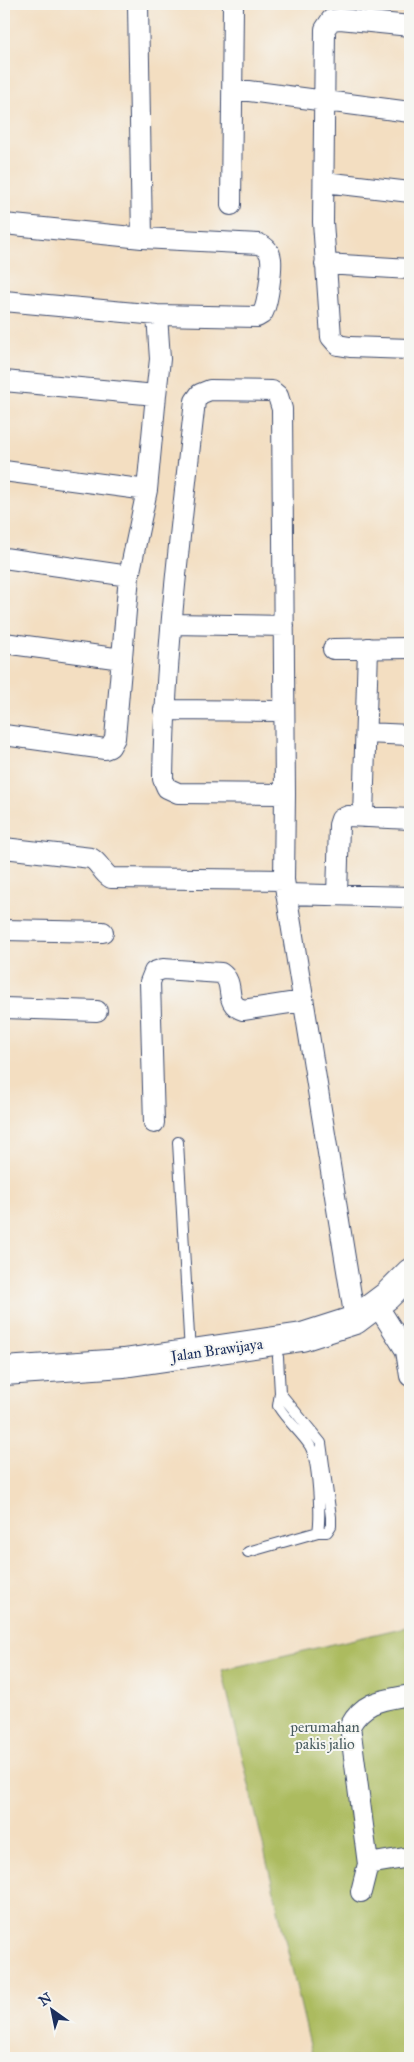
<svg xmlns="http://www.w3.org/2000/svg" width="414" height="2062" font-family="'IM FELL Great Primer',serif">
  <style>
    .green { fill: #acbb5e; stroke: #64755e }
    .lines { fill: none; stroke-linecap: round; stroke-linejoin: round }
    .lane-casing { stroke: #3b496d; stroke-width: 12 }
    .street-casing { stroke: #3b496d; stroke-width: 22 }
    .highway-casing { stroke: #3b496d; stroke-width: 30 }
    .lane { stroke: #fff; stroke-width: 10 }
    .street { stroke: #fff; stroke-width: 20 }
    .highway { stroke: #fff; stroke-width: 28 }
    .labels { text-anchor: middle; dominant-baseline: central; stroke-width: 4; stroke-linejoin: round; paint-order: stroke }
    .street-label { font-size: 15px; fill: #1b2f5e; stroke: #f6f6f2 }
    .park-label { font-size: 15px; fill: #46595e; stroke: #f6f6f2 }
  </style>
  <rect width="100%" height="100%" fill="#f6f6f2"/>
  <filter id="ink" filterUnits="userSpaceOnUse"><feTurbulence type="fractalNoise" baseFrequency=".02" numOctaves="2"/><feDisplacementMap in="SourceGraphic" scale="10" xChannelSelector="R" yChannelSelector="G"/><feConvolveMatrix kernelMatrix="1 2 1 2 8 2 1 2 1" color-interpolation-filters="sRGB"/></filter>
  <filter id="wash" filterUnits="userSpaceOnUse"><feTurbulence type="fractalNoise" baseFrequency=".0096" numOctaves="4" result="noise"/><feDisplacementMap in="SourceGraphic" scale="20" xChannelSelector="R" yChannelSelector="G"/><feGaussianBlur stdDeviation="1.12" result="paint"/><feColorMatrix in="noise" values="0 0 0 0 0 0 0 0 0 0 0 0 0 0 0 0 0 1.4 0 .05"/><feComposite in="paint" operator="in"/></filter>
  <g filter="url(#wash)">
    <rect width="100%" height="100%" fill="#f3dec1"/>
    <path class="green" d="M410,1626V2058H313L222,1670Z"/>
  </g>
  <g filter="url(#ink)">
    <g class="lines">
      <defs>
        <path id="lane" d="M178,1142L190,1353
          M278,1357L280,1393L278,1406C287,1421 301,1432 310,1446C318,1460 321,1516 318,1532H327L331,1526V1517L321,1443L280,1393
          M248,1552L318,1532"/>
        <path id="street" d="M138,4L142,238
          M410,26L340,19L331,20L325,29L323,222L331,337L338,345L350,347L410,349
          M233,89L410,112
          M324,182L410,192
          M231,205L233,4
          M4,224L142,238L259,244C266,247 270,251 271,259C272,269 268,306 262,314L257,317L157,315L4,301
          M325,264L410,269
          M4,381L156,395
          M4,471L147,490
          M4,558L129,576
          M172,624L284,626
          M4,643L122,659
          M333,649L410,648
          M164,710L284,711
          M366,733L410,735
          M4,735L105,749L110,747L115,738L129,576L147,490L156,395L160,359L157,315
          M285,794L178,793L167,788L163,779C165,653 181,527 195,401L200,394L210,390L272,391L278,396L282,409L285,794L284,880L355,1320
          M363,817L368,648
          M4,848L91,858C100,863 102,873 111,878L284,880
          M286,894L410,897
          M337,895L339,825L341,819L348,816L410,819
          M4,930L103,932
          M4,1008L97,1011
          M154,1123L150,982L154,972L163,969L221,973C237,984 222,1003 243,1010L303,1001
          M384,1316L406,1351L410,1376
          M410,1695C384,1700 364,1700 350,1726L368,1864L410,1857
          M361,1892L368,1864"/>
        <path id="highway" d="M4,1371L124,1363L302,1337L355,1320L387,1296L410,1273"/>
      </defs>
      <use href="#lane" class="lane-casing"/>
      <use href="#street" class="street-casing"/>
      <use href="#highway" class="highway-casing"/>
      <use href="#lane" class="lane"/>
      <use href="#street" class="street"/>
      <use href="#highway" class="highway"/>
    </g>
  </g>
  <g class="labels">
    <g class="street-label">
      <text transform="translate(217 1350) rotate(-8)">Jalan Brawijaya</text>
    </g>
    <g class="park-label">
      <text x="325" y="1727">perumahan<tspan x="325" dy="17">pakis jalio</tspan></text>
    </g>
  </g>
  <rect width="414" height="2062" fill="none" stroke="#f6f6f2" stroke-width="20"/>
  <g transform="translate(52 2010) rotate(327)" stroke="#f6f6f2" stroke-width="4" paint-order="stroke">
  <path d="M0-4L9 19L0 12L-9 19Z" fill="#1b2f5e"/>
  <text y="-8" font-size="14" font-weight="bold" text-anchor="middle" fill="#1b2f5e">N</text>
  </g>
</svg>
